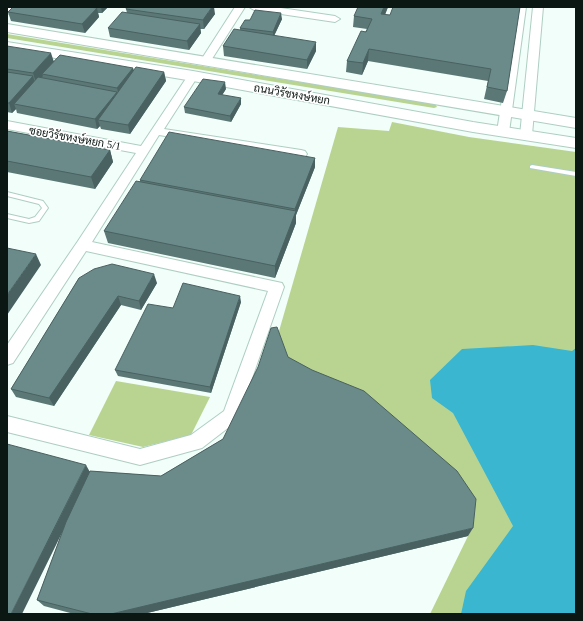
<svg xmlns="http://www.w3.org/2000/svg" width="583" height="621" font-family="'Times New Roman',Sarabun,serif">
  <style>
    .green { fill: #b9d491 }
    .water { fill: #3ab6d0 }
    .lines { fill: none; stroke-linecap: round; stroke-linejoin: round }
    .service-casing { stroke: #aecec2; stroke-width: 2 }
    .minor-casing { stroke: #aecec2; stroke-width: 2 }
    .secondary-casing { stroke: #aecec2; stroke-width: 2 }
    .service { fill: #fff; fill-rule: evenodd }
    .minor { fill: #fff; fill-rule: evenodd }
    .secondary { fill: #fff; fill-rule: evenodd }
    .wall { fill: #5b7877 }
    .shaded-wall { fill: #4a6161 }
    .building { fill: #6a8b8a; stroke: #4a6161 }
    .labels { text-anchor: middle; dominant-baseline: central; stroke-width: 3.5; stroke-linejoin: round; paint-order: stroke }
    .far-street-label { font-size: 11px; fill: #0b1713; stroke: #fff }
  </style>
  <rect width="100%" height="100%" fill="#f1fef9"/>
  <path class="green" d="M7,34L435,104L437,107L434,108L7,38Z
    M392,122L469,137L576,152V614H430L468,536L471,507L288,368L277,338L338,127L389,131Z
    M116,381L210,397L191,435L143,447L89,435Z"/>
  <path class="water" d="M533,345L572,351L576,348V614H461L466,591L513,526L453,413L432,398L430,380L462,349Z"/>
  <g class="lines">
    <defs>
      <path id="service" d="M532,165L576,172V176L530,168V166Z
        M7,192L43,201L48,208L39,221L29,223L7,218V214L29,219L35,217L42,208L39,204L7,196Z"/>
      <path id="minor" d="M7,7H16L10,13L7,14Z
        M235,7H245L210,62H202L201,60Z
        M249,7H274L335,16L340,19L335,22L254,10Z
        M516,7H526L509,132L507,135H499L497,132Z
        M533,7H543L532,135L530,138H522L520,135Z
        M193,73L198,76L164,129L301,150L305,151L307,154L305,157L301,158L159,135L92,242L282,283L284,287L237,421L202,448L140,465L7,432V416L140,449L191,435L224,411L268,291L86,251L13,363L7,365V345L78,241L136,153L7,129V121L141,146L189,74Z"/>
      <path id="secondary" d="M7,24L576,118V128L7,32Z
        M7,42L193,71L473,122L576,138V148L473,132L193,81L7,50Z"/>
    </defs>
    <use href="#service" class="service-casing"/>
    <use href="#minor" class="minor-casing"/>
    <use href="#secondary" class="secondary-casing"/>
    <use href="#service" class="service"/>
    <use href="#minor" class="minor"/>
    <use href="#secondary" class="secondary"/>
  </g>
  <path class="wall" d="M13,7H108L102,13H98L99,17L85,33L11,21L8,12Z
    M388,7L385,15H390L520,7L507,91L503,103L484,99L488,81L368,61L362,75L346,72L347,61L367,29L353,27L354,16Z
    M126,9L215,14L204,29H200L201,33L189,50L110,37L108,28L127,13Z
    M282,19L274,36L316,51L307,69L224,56L223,46L240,30V28L250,20Z
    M7,46L54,61L133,68L134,71L164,72L166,81L130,134L101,129L100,126L97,129L17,113L16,109L12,113L7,112Z
    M226,89L222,95L241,104L231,122L185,113L184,107Z
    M7,131L110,150L113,162L95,189L7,172Z
    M315,158V167L296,215V223L275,278L108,243L104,231L140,181V180Z
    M79,278L157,283L141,310L121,305L54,406L16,397L11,389Z
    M241,302L211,393L118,376L115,370L173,308Z
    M288,357L468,536L143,614H74L44,606L37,600L60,538L89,471L161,476L223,439Z"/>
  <path class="shaded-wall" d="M101,7H108L102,13Z
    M212,7H214L215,14L204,29L203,20Z
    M384,7H388L380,26L381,14Z
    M97,8L99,17L85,33L82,24Z
    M281,13L282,19L273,38V32Z
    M200,24L201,33L189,50L187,41Z
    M316,42V51L307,69V60Z
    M369,49L368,61L362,75L363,63Z
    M51,53L54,62L42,74L43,76L36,83L33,73Z
    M133,68L135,77L119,97L117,88Z
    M164,72L166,81L130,134L128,125Z
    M33,76L36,86L14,104L16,109L12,113L9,103Z
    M225,82L226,89L219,100L218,94Z
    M117,92L119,101L98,120L100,126L97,129L95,119Z
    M241,98V104L231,122L230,116Z
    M110,150L113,162L95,189L91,177Z
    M315,158V167L296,215V223L275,278V266L295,214V209Z
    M36,254L41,265L7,315V295Z
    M154,274L157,283L141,310L139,301Z
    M118,296L121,305L54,406L49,398Z
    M240,296L241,302L211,393L210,387Z
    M86,465L91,474L22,614H11Z
    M473,528L468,536L143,614H111Z"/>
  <path class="building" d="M13,7H89L97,8L82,24L8,12Z
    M127,7H212L203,20L126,9Z
    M358,7H384L381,14L390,15L393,7H520L507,91L487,87L491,69L369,49L363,63L347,61L361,31L366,32L372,19L354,16Z
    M255,10L281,13L273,32L240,28L245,20H250Z
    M122,12L200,24L187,41L108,28Z
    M234,29L316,42L307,60L223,46Z
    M7,46L51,53L33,73L7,69Z
    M60,55L133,68L117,88L42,74Z
    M136,67L164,72L128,125L98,120Z
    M7,72L33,76L9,103H7Z
    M38,77L117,92L95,119L14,104Z
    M203,79L225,82L218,94L241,98L230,116L184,107Z
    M7,131L110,150L91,177L7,161Z
    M169,132L315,158L295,209L140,180Z
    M136,181L296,211L275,266L104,231Z
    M7,248L36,254L7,295Z
    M112,264L154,274L139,301L118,296L49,398L11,389L79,278L94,269Z
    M183,283L240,296L210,387L115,370L148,304L173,308Z
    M277,327L288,357L312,370L364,391L457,471L476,499L473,528L111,614H92L37,600L66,522L90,471L161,476L223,439L258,367L271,328Z
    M7,444L86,465L11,614H7Z"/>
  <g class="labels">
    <g class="far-street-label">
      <text transform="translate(292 94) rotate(10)">ถนนวิรัชหงษ์หยก</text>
      <text transform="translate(75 138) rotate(10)">ซอยวิรัชหงษ์หยก 5/1</text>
    </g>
  </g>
  <rect width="583" height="621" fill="none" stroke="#0b1713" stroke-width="16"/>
</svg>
